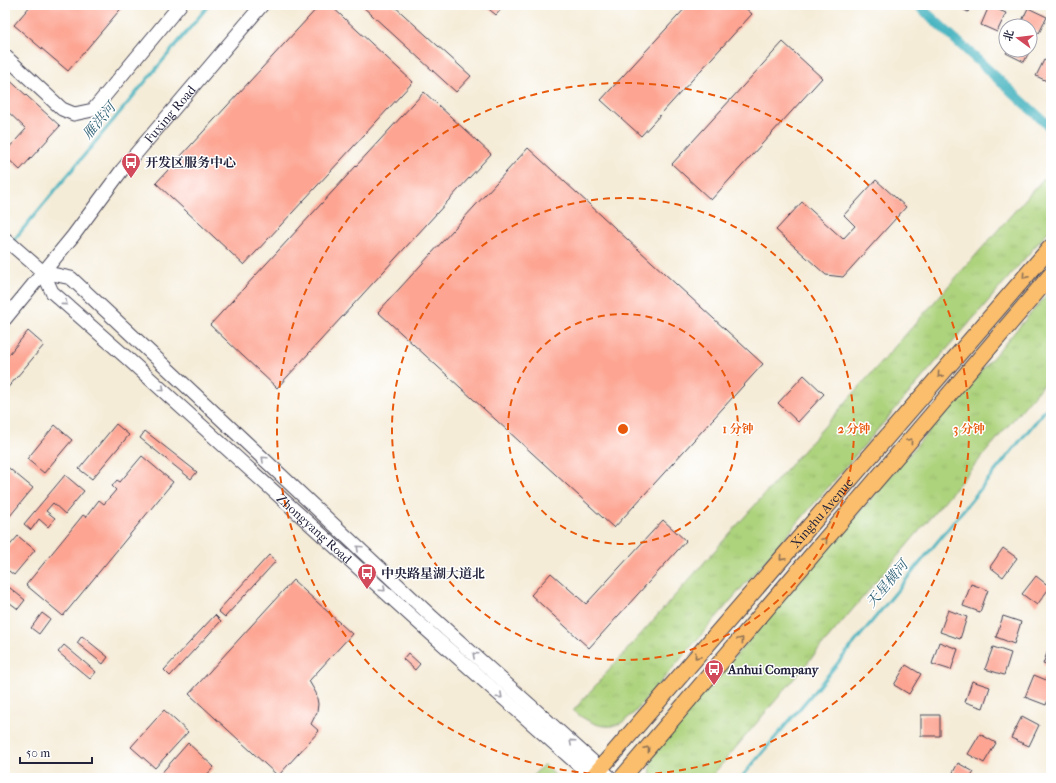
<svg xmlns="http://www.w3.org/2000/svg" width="1056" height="783" font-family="'IM FELL French Canon','Noto Serif SC',serif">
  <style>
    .grass { fill: url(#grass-tufts); stroke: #687a5c }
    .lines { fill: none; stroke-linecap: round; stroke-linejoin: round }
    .stream { stroke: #44b3bf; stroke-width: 3 }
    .canal { stroke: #44b3bf; stroke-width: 10 }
    .building { fill: #fda492 }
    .minor-casing { stroke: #424053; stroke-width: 15 }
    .major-casing { stroke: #424053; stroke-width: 18 }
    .minor { stroke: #fff; stroke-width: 13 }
    .major { stroke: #fabe6d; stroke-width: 16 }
    .oneway { stroke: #8e7054 }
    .oneway2 { stroke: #9c9ca7 }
    .ring { fill: none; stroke: #e8590c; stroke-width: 2; stroke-dasharray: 7 5 }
    .labels { text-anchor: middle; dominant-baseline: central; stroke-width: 3; stroke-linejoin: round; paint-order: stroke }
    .street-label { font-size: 13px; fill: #22223b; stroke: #fff }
    .poi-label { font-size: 13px; font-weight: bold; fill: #22223b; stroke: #fff; text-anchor: start }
    .water-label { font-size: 14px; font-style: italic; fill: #316376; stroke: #fff }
    .centre { fill: #e8590c; stroke: #fff; stroke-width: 2 }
    .ring-label { font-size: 12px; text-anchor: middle; font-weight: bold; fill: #e8590c; stroke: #fff; stroke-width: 3; stroke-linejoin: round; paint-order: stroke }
  </style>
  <defs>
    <pattern id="grass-tufts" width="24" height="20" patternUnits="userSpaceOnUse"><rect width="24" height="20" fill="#add37d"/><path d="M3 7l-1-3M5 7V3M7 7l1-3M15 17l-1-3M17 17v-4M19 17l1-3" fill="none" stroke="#95b56d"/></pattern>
  </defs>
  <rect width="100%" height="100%" fill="#fff"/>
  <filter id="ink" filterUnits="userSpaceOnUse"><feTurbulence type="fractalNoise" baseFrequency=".025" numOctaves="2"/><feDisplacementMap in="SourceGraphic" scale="8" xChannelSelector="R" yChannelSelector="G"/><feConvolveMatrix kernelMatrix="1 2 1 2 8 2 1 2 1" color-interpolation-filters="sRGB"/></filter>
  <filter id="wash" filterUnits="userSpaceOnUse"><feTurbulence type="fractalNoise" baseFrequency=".012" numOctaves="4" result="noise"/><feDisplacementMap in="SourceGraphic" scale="16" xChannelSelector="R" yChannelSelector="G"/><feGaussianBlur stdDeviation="0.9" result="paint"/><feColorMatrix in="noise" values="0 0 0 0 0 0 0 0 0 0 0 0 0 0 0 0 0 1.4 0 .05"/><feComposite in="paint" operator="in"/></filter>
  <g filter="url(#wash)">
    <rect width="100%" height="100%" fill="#f5ecd8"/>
    <path class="grass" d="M1051,170V228L634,713C630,716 624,722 619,724C602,731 586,720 573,711Z
      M1051,290V375L710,778H651L650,763L660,743Z
      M544,764L554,774L555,778H531Z"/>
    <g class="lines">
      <path class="stream" d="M13,241L209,5
        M741,778L828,675L1051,403"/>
      <path class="canal" d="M918,5L1051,128"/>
    </g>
    <g id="blocks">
      <path class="building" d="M31,5H124L68,71L14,25Z
        M320,5H330L413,82L244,265L156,183Z
        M361,5H393L471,76L456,92Z
        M484,5H505L496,15Z
        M688,5H742L752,14L641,136L601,100Z
        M955,5H971L968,12Z
        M989,6L1006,13L997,32L981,25Z
        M1028,8L1047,17L1039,33L1030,29V26L1020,25Z
        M783,42L822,78L711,200L672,164Z
        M1008,50H1030L1024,62L1006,53Z
        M1044,60L1051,63V83L1036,76Z
        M5,76L60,126L20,170L5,156V152L26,129L5,109Z
        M424,92L491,154L277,388L210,325Z
        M528,148L763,364L614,528L378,312Z
        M876,180L906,207L843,277L826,275L776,230L802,202L843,239L855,226L844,215Z
        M28,331L44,345L5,391V359Z
        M804,375L824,394L798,422L778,403Z
        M116,424L129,435L92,479L79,469Z
        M55,425L72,440L44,473L27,459Z
        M145,431L197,472L191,479L140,438Z
        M142,456L173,482L63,616L26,585L83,515L86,517L99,500L104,504L116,490L112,486L117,480L120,482Z
        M5,465L33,488L5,522Z
        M65,475L84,491L65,514L53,503L46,511L55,518L48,527L39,519L31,530L24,524Z
        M663,520L686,541L589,648L531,595L551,573L586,604Z
        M18,536L35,550L14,575L5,568V551Z
        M1003,548L1017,558L1003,577L990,567Z
        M269,555L276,561L225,617L218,611Z
        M1036,576L1050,587L1037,605L1022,594Z
        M293,580L352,634L309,681L316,693L318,704L317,712L311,724L319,731L278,776L189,694Z
        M5,584L25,600L18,609L5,599Z
        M971,584L988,590L980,612L963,606Z
        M948,610L967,617L960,639L940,632Z
        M42,613L50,619L39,634L31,628Z
        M215,615L221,621L170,676L164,670Z
        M1003,616L1021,622L1014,644L996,637Z
        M82,636L108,657L103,664L77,643Z
        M939,642L958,649L951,670L932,664Z
        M1051,642V667L1043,664Z
        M64,645L96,672L90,679L58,652Z
        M993,647L1011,653L1004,675L985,669Z
        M408,653L420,664L415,670L403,659Z
        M906,665L921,674L909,694L894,685Z
        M1034,675L1051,682V692L1046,705L1025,697Z
        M972,681L990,687L983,708L965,702Z
        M164,710L188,732L155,768L131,747Z
        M921,715H940V736H921Z
        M1022,716L1039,725L1029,746L1011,738Z
        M980,734L996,743L984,763L968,754Z
        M188,743L214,767L204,778H157Z
        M958,763L974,772L970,778H950Z"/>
    </g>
  </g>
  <g filter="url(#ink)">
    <use href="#blocks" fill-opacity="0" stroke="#424053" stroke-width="1"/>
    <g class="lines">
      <defs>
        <g id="minor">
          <path d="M5,56L62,109L74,114L93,110L180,5"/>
          <path d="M5,239L43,272L71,278L431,616L611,778"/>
          <path id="s1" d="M43,272L52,292L127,358L419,623L593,778"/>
          <path id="s2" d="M5,319L73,236L122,170L262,5"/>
        </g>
        <g id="major">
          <path id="s3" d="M592,778L1051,247"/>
          <path d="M622,778L1051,275"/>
        </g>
      </defs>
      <use href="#minor" class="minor-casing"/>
      <use href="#major" class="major-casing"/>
      <use href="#minor" class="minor"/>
      <use href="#major" class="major"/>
    </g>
    <defs><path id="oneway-chevron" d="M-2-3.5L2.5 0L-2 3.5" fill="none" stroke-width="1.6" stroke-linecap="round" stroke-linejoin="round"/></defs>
    <g class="oneway">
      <use href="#oneway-chevron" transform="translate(1025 276) rotate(131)"/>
      <use href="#oneway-chevron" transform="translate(940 375) rotate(131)"/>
      <use href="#oneway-chevron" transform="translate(910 441) rotate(-50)"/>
      <use href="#oneway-chevron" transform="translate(825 540) rotate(-50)"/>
      <use href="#oneway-chevron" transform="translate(782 558) rotate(131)"/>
      <use href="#oneway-chevron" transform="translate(741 640) rotate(-50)"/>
      <use href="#oneway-chevron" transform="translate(697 656) rotate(131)"/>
      <use href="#oneway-chevron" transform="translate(647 749) rotate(-49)"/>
    </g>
    <g class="oneway2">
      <use href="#oneway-chevron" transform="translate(65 303) rotate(41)"/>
      <use href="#oneway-chevron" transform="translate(162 389) rotate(42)"/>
      <use href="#oneway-chevron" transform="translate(264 459) rotate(-137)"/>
      <use href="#oneway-chevron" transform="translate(359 548) rotate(-137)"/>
      <use href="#oneway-chevron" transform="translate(383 589) rotate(43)"/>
      <use href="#oneway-chevron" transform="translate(475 655) rotate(-138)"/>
      <use href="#oneway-chevron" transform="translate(500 696) rotate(42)"/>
      <use href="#oneway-chevron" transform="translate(572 742) rotate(-138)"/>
    </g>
  </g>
  <g class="ring">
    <circle cx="623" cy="429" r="115"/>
    <circle cx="623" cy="429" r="231"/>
    <circle cx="623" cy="429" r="346"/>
  </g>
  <defs>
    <symbol id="bus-pin" viewBox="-11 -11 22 30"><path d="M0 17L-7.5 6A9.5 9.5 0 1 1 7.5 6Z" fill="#d1495b" stroke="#fff"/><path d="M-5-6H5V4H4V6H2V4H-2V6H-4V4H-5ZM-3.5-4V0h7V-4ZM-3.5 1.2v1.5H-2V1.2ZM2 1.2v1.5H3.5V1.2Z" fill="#fff"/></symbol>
  </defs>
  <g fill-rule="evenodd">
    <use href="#bus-pin" x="120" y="151" width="22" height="30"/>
    <use href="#bus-pin" x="356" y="562" width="22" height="30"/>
    <use href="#bus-pin" x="703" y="658" width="22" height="30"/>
  </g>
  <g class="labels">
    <g class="street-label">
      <text stroke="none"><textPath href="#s2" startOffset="263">Fuxing Road</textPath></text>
      <text stroke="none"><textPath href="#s3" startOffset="351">Xinghu Avenue</textPath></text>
      <text stroke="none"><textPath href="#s1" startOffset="375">Zhongyang Road</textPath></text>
    </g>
    <g class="poi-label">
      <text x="145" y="162">开发区服务中心</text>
      <text x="381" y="573">中央路星湖大道北</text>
      <text x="728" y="669">Anhui Company</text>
    </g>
    <g class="water-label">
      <text transform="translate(99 121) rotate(-50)">雁洪河</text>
      <text transform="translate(887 584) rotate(-50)">天星横河</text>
    </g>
  </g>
  <circle cx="623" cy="429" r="6" class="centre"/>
  <g class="ring-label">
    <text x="738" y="433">1 分钟</text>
    <text x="854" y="433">2 分钟</text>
    <text x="969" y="433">3 分钟</text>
  </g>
  <rect width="1056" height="783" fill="none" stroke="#fff" stroke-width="20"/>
  <g transform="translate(1018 38) rotate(285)"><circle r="19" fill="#ffffff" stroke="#a7a7b1"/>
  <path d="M0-3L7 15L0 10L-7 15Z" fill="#d1495b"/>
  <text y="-6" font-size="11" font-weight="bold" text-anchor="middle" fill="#22223b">北</text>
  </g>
  <path d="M20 757v6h72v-6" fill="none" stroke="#22223b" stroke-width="2"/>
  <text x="26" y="757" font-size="12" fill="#22223b" stroke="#ffffff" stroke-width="3" paint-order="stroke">50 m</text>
</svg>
